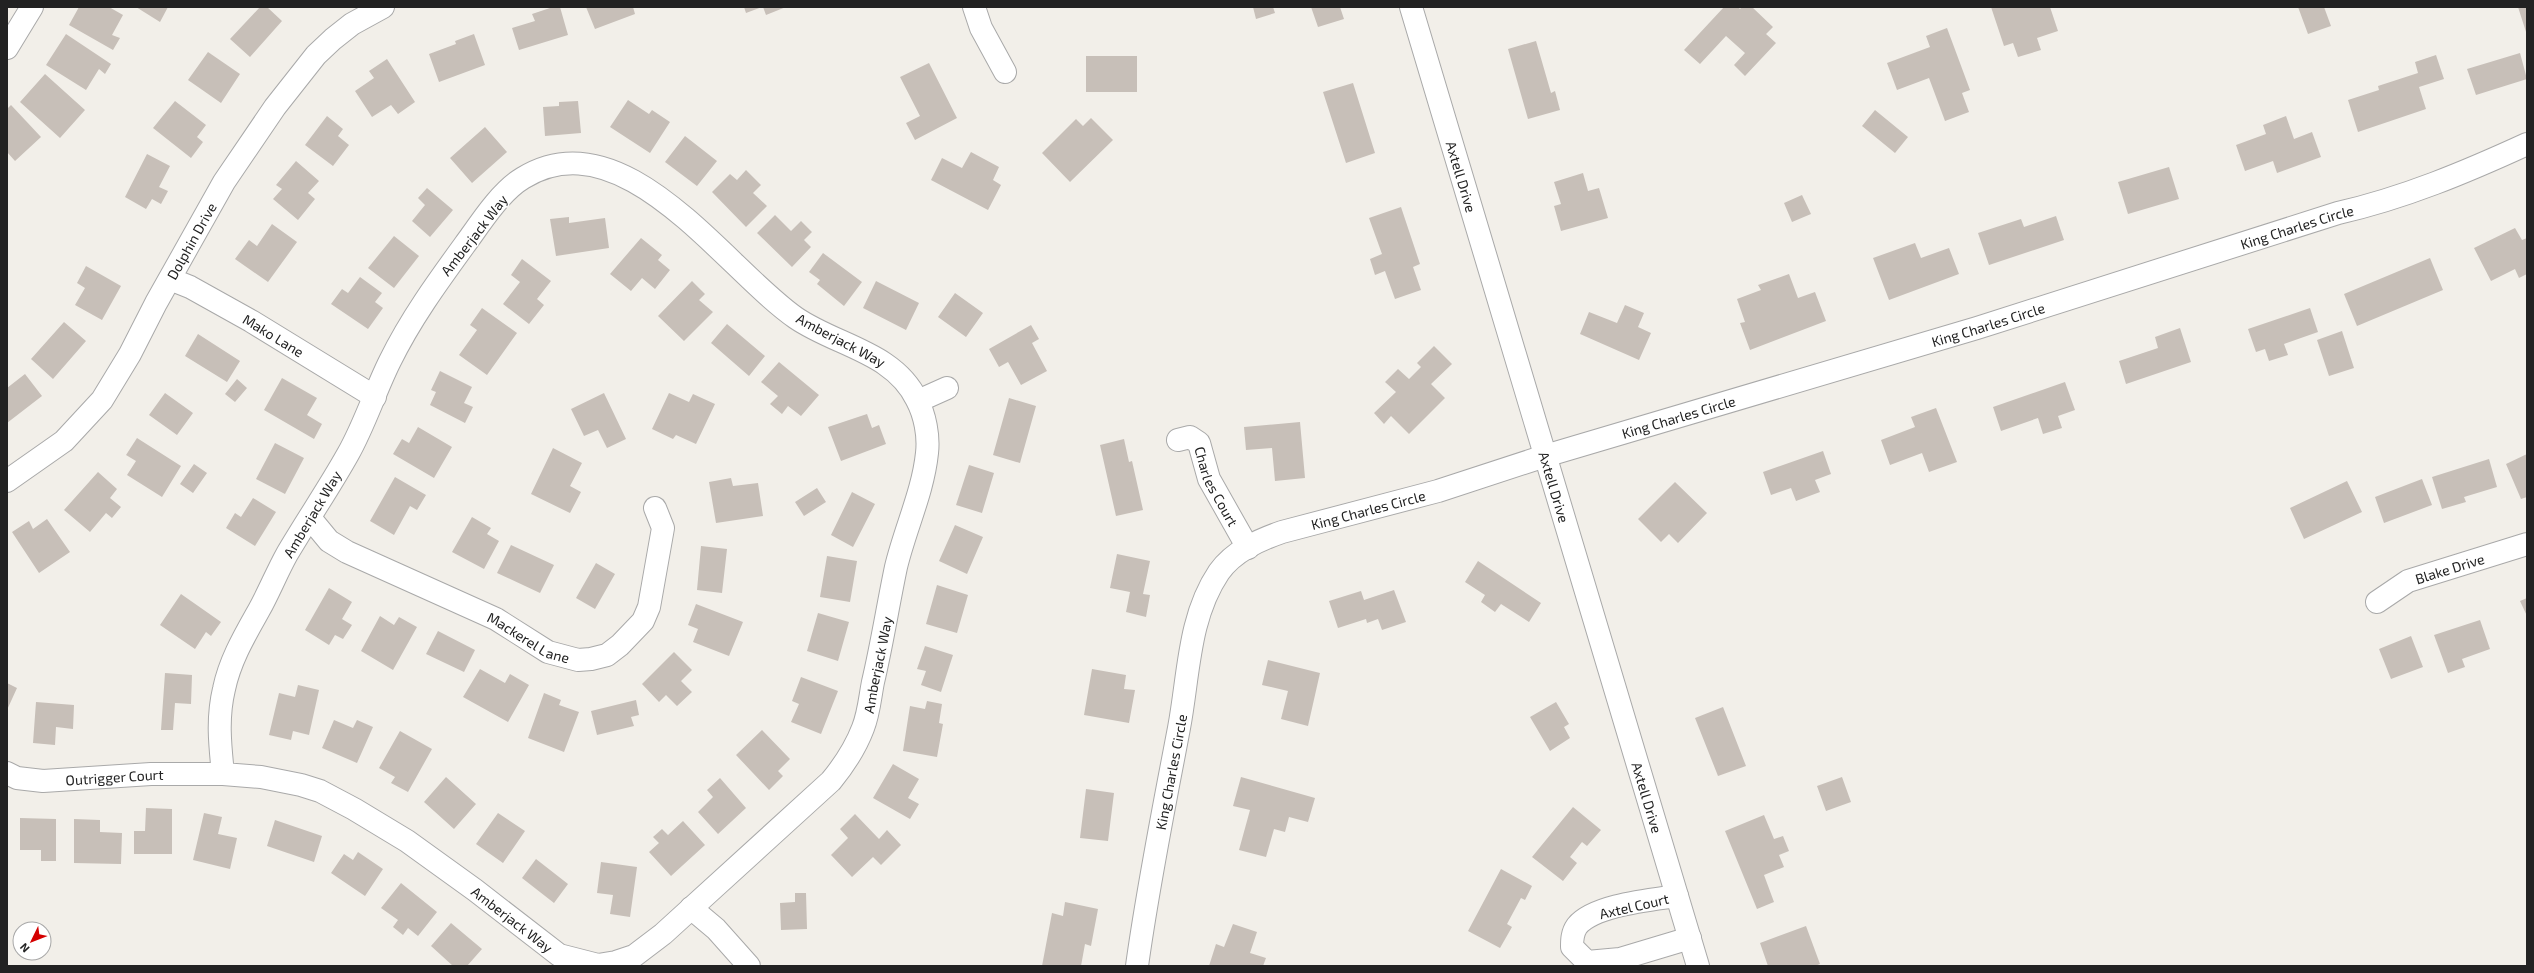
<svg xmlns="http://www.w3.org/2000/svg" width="2534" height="973" font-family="'Exo 2',sans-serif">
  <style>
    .building { fill: #c7bfb8 }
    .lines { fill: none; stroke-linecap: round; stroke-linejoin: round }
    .minor-casing { stroke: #a9a9a9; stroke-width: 24 }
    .tertiary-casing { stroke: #a9a9a9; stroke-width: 24 }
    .minor { stroke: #fff; stroke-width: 22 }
    .tertiary { stroke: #fff; stroke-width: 22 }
    .labels { text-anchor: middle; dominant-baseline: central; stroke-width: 3; stroke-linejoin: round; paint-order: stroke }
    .street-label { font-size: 14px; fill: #222; stroke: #fff }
  </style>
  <rect width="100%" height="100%" fill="#f2efe9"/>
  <path class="building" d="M79,7H109L123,15L112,35L120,38L113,50L69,25Z
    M136,7H168L160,22Z
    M260,7H267L282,21L250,57L230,39Z
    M553,7H560L568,35L519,50L512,28L535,21L532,14Z
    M586,7H633L635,14L595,29Z
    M744,7H762L746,13Z
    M763,7H786L766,15Z
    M1253,7H1273L1275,13L1256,19Z
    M1311,7H1340L1344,19L1318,27Z
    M1724,7H1738L1740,9L1742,7H1752L1773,27L1766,34L1776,43L1745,76L1734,65L1745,53L1726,36L1700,64L1684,50Z
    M1991,7H2050L2058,31L2037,38L2041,50L2018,57L2013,43L2004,46Z
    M2298,7H2324L2331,26L2308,34Z
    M2518,7H2527V35Z
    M1947,28L1970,90L1962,93L1969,112L1945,121L1929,78L1897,90L1887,63L1930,47L1926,36Z
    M66,34L111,64L105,74L99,69L86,90L46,65Z
    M474,34L485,65L439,82L429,54L456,44L455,41Z
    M1536,41L1551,93L1555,91L1560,110L1528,119L1508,49Z
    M208,52L240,74L221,103L188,80Z
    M2520,53L2527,79L2476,95L2467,69Z
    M2436,55L2444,79L2419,87L2426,109L2358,132L2348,100L2379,90L2378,86L2418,73L2415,62Z
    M1086,56H1137V92H1086Z
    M387,59L415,102L398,114L391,105L372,117L355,91L374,78L369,71Z
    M929,63L957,118L915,140L906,123L920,116L900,77Z
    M45,74L85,110L60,138L20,102Z
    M1353,83L1375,153L1346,163L1323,92Z
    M628,100L649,114L652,110L670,122L650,153L610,127Z
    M175,101L206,125L197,137L203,142L191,158L153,128Z
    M578,101L581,133L545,136L543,107L559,106V102Z
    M11,105L41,137L15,161L7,152V109Z
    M1875,110L1908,137L1895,153L1862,126Z
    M327,116L343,129L338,136L349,145L333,166L305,145Z
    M2286,116L2294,139L2312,132L2321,157L2277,173L2273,161L2245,171L2236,145L2266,134L2263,125Z
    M1091,118L1113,140L1070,182L1042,153L1076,119L1083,126Z
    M485,127L507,152L472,183L450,158Z
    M685,136L717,161L697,186L665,162Z
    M971,152L999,167L993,180L1001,185L988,210L931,180L942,158L962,168Z
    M147,154L170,166L159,187L168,191L161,204L152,199L146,209L125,197Z
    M296,161L319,181L308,193L315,199L298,220L273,199L282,189L276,185Z
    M2169,167L2179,199L2128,214L2118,182Z
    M746,170L761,185L753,193L767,206L746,227L712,192L730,174L737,180Z
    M1583,173L1588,191L1599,188L1608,218L1561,231L1554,206L1561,204L1554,182Z
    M427,188L453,210L430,237L412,221L425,205L418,198Z
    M1802,195L1811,214L1792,222L1784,203Z
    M1401,207L1420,264L1413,267L1421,290L1395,299L1385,271L1375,275L1370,259L1382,254L1369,218Z
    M775,215L791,231L801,221L812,232L804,240L811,247L792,267L757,233Z
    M2056,216L2064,240L1989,265L1978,233L2021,219L2024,227Z
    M569,217V223L605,218L609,248L556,256L550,219Z
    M272,224L297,242L268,282L235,259L249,240L257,246Z
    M2515,228L2522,240L2527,238V274L2519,278L2515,269L2491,281L2474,248Z
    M394,236L419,256L394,288L368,268Z
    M641,238L662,255L658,260L670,270L655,289L642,278L631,291L610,274Z
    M1915,243L1921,258L1949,248L1959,274L1889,300L1873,258Z
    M823,253L862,282L844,306L817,284L820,280L809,272Z
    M2430,258L2443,290L2357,326L2344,294Z
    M522,259L551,281L537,299L544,305L529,324L503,304L520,282L511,275Z
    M86,266L121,286L102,320L75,305L85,288L77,283Z
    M1789,274L1798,298L1815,292L1826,321L1750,350L1740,323L1745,322L1737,299L1761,290L1758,285Z
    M360,277L382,293L375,302L383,308L368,329L331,304L342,289L348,293Z
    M692,281L705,294L699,300L713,312L684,341L658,316Z
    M876,281L919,303L906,330L863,308Z
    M955,293L983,313L966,337L938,317Z
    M1625,305L1644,313L1638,327L1651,333L1639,360L1580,334L1589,312L1617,323Z
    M482,308L517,333L487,375L459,355L477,330L470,325Z
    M2310,308L2318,332L2284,344L2288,355L2269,361L2265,349L2256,352L2248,329Z
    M64,322L86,341L53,379L31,359Z
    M727,324L765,356L749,376L711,343Z
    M1031,325L1039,339L1032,343L1047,371L1021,385L1008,362L999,367L989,349Z
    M2180,328L2191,362L2126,384L2119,361L2158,348L2155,337Z
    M2342,331L2354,368L2329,376L2317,340Z
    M198,334L240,361L227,382L185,356Z
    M1434,346L1452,364L1431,384L1445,398L1409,434L1391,416L1384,424L1374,413L1396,392L1385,382L1398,369L1409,379L1421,367L1417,363Z
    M779,362L819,395L801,416L788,406L782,414L770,404L778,396L761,382Z
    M440,371L472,387L464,403L473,407L465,423L430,405L436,392L431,390Z
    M25,374L42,396L7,423V388Z
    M282,378L317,398L307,415L322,424L314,439L264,410Z
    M237,379L247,388L235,402L225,394Z
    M2065,382L2075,410L2058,416L2062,428L2043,434L2038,418L2001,431L1993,407Z
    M165,393L193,413L177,435L149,415Z
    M604,393L626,439L607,448L598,430L584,436L571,409Z
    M669,393L689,402L693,394L715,404L696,444L676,435L673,439L652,429Z
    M1009,398L1036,406L1020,463L993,455Z
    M1936,408L1957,462L1929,472L1922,453L1890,465L1881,440L1915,427L1911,417Z
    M867,414L872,428L879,425L886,444L841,461L828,427Z
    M1300,422L1305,478L1275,481L1272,448L1246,450L1244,427Z
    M418,427L452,447L434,478L393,454L402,439L409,443Z
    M137,438L181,466L162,497L127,475L136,461L126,455Z
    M1124,439L1129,462L1132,461L1143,510L1116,516L1100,445Z
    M275,443L304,458L285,494L256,479Z
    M553,448L582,463L570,486L581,492L570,513L531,494Z
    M1823,451L1831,474L1815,480L1820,492L1796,501L1791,488L1771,495L1763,472Z
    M2527,454V497L2521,499L2506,464Z
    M2489,459L2497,487L2464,497L2466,502L2442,509L2432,477Z
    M194,464L207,473L193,493L180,484Z
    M969,465L994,473L982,513L956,505Z
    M98,472L117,489L110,498L121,507L112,518L106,513L90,532L64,510Z
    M395,477L426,495L417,510L410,506L394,535L370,521Z
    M731,478L733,486L758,483L763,516L716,523L709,482Z
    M2422,479L2432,505L2384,523L2375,497Z
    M2347,481L2362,512L2304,539L2290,508Z
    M1675,482L1707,513L1678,543L1669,534L1661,542L1638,519Z
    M817,488L826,502L804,516L795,502Z
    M852,492L875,504L853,547L831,535Z
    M253,498L276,512L255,546L226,528L235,513L241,517Z
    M472,517L491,528L487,534L499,541L484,569L452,552Z
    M47,519L70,552L39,573L12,532L29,521L33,529Z
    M955,525L983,537L967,574L939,561Z
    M511,545L554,565L540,593L497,573Z
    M701,546L727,549L722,593L697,590Z
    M1117,554L1150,561L1143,594L1150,595L1146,617L1126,612L1130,592L1110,588Z
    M827,556L857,561L850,602L820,597Z
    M1478,561L1541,603L1529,622L1501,604L1495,612L1481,602L1485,595L1465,582Z
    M596,563L615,574L595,609L576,598Z
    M937,585L968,595L957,633L926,624Z
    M329,588L352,602L342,619L352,625L343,639L335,635L329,645L305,630Z
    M1394,590L1406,622L1382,630L1378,619L1367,623L1366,619L1338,628L1329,601L1361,591L1364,600Z
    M181,594L221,622L211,636L206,632L195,649L160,625Z
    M2527,598V616L2520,601Z
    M696,604L743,622L729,656L693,642L698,629L688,625Z
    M818,613L849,622L838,661L807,651Z
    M380,616L394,625L399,617L417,627L393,670L361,651Z
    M2480,620L2490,649L2462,659L2465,667L2448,673L2434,635Z
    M438,631L475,650L464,672L426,654Z
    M2411,636L2423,667L2391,679L2379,649Z
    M925,646L953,655L941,692L921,685L926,671L917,669Z
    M674,652L692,670L681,681L692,692L677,706L666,695L659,702L642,684Z
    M1268,660L1320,673L1308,726L1281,719L1288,691L1262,685Z
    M480,669L505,683L510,674L529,685L508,722L463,697Z
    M1092,669L1126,675L1124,689L1135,690L1129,723L1084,715Z
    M165,673L192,675L191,704L175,703L173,730H161Z
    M801,677L838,691L821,734L791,722L799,704L792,701Z
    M7,683L17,688L7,710Z
    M298,685L319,690L309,735L293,731L291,740L269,735L279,693L295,697Z
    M544,693L561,700L559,705L579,712L564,752L528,738Z
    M636,700L639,715L631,717L634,726L597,735L591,711Z
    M927,701L942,704L939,723L943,724L937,757L903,751L910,706L925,709Z
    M36,702L74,705L73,729L56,727L55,745L33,743Z
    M1556,702L1569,724L1564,727L1570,738L1550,751L1530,717Z
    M1723,707L1746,766L1718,776L1695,718Z
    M334,720L353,728L357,720L373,727L357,763L322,748Z
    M762,730L790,759L778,771L783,776L769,790L736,755Z
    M400,731L432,749L408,792L391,783L395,777L379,768Z
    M893,764L919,779L908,798L919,804L910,819L873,798Z
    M446,777L476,804L454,829L424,802Z
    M1241,777L1315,798L1308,822L1289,817L1285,832L1274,829L1266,857L1239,850L1250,810L1233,806Z
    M1842,777L1851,802L1826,811L1817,786Z
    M720,778L746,808L718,834L698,812L713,797L707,790Z
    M1086,789L1114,793L1108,841L1080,838Z
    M1573,807L1601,830L1587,846L1582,842L1570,857L1577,863L1563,881L1532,857Z
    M146,808L172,809V854H134V831H145Z
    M204,813L222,817L218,834L237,838L230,869L193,860Z
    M498,813L525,831L503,863L476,844Z
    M855,814L879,839L887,830L901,845L881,865L873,857L852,877L831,855L848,838L840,829Z
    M1764,815L1774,839L1783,836L1789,851L1779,855L1784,867L1764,875L1774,902L1757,909L1725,831Z
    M20,818L56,819V861H41V850H20Z
    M74,819L100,820V832L122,833L121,864L74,863Z
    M275,820L322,836L314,862L267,846Z
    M683,821L705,845L671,876L649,852L659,843L653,837L662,829L668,835Z
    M358,852L383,869L365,896L331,873L344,854L353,860Z
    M536,859L568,884L554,903L522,878Z
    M601,862L637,867L630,917L610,914L613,895L597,893Z
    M1501,869L1532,886L1525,900L1521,898L1507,924L1512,927L1500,948L1468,931Z
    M401,883L437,912L418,936L408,928L403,935L393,927L398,920L381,908Z
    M795,893H806L807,929L781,930L780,903L795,902Z
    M1065,902L1098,909L1091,946L1085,944L1081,966H1042L1052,913L1063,916Z
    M451,923L482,949L467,966H453L431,946Z
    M1233,924L1257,932L1250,953L1266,958L1263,966H1209L1216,944L1224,947Z
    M1806,926L1820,964L1815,966H1768L1760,943Z"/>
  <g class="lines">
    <defs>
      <g id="minor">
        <path d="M974,7L981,28L1005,72"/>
        <path d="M7,48L32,7"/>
        <path id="s1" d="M170,279L190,287L251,321L375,397"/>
        <path d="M918,401L947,388"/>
        <path id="s2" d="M1178,440L1190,437L1199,443L1209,479L1248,548"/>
        <path id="s3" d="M7,481L64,441L102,400L130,354L156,303L224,182L275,107L316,55L333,39L352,24L383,7"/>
        <path id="s4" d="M310,518L329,541L347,552L496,619L548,652L578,660L591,659L607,655L620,645L643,621L649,607L663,528L655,508"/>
        <path id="s5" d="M2377,602L2408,581L2527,544"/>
        <path id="s6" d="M7,773L17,778L43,781L151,774H223L261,777L301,785L320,791L354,809L407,841L475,890L559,955L598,965L616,962L634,956L663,934L831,781C845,764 855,749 863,728C869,713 870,697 873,682C882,644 888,605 896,567C905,529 923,492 927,453C929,436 925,415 917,400C894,352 837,346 796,318C724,268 624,116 523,178C503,190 485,216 471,236C442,276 412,316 390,361C375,391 365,424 348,454C329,488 307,520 287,554C277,572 269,592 259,610C245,635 230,660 224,689C217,718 220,745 223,774"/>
        <path d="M1677,896C1651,900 1594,905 1577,926C1572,933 1572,940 1572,947L1587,962L1620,959L1690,938"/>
        <path d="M691,908L716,929L749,966"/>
        <path id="s7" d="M1137,966C1148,886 1164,807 1179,728C1189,675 1188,618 1219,572C1234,551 1259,540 1282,532L1438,491L1545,456L1977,328L2338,213C2404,198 2466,172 2527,144"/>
      </g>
      <g id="tertiary">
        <path id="s8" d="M1411,7L1698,966"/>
      </g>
    </defs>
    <use href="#minor" class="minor-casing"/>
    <use href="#tertiary" class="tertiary-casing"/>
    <use href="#minor" class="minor"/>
    <use href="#tertiary" class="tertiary"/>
  </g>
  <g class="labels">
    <g class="street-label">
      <text stroke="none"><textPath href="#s8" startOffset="177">Axtell Drive</textPath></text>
      <text stroke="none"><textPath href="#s7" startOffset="1540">King Charles Circle</textPath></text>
      <text transform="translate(474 235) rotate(-52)">Amberjack Way</text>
      <text stroke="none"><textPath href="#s3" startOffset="308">Dolphin Drive</textPath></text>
      <text stroke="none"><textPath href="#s7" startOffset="1216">King Charles Circle</textPath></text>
      <text stroke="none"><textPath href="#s1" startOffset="118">Mako Lane</textPath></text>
      <text transform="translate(841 340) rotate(28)">Amberjack Way</text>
      <text stroke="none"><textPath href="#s7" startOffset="893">King Charles Circle</textPath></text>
      <text stroke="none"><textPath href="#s2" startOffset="70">Charles Court</textPath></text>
      <text stroke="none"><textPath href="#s8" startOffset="501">Axtell Drive</textPath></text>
      <text stroke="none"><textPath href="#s7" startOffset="569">King Charles Circle</textPath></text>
      <text transform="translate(312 514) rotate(-59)">Amberjack Way</text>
      <text stroke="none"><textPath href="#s5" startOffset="81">Blake Drive</textPath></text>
      <text stroke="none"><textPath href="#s4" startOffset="252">Mackerel Lane</textPath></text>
      <text stroke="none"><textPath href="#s6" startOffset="1075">Amberjack Way</textPath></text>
      <text stroke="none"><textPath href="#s7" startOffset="197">King Charles Circle</textPath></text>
      <text stroke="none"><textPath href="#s6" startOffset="109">Outrigger Court</textPath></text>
      <text stroke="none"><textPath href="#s8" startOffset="825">Axtell Drive</textPath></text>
      <text transform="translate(1634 906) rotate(-13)">Axtel Court</text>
      <text stroke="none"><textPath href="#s6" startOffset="548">Amberjack Way</textPath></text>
    </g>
  </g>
  <rect width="2534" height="973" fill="none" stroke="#222222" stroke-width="16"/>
  <g transform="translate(32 941) rotate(227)"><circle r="19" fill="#ffffff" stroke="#a7a7a7"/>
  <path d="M0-3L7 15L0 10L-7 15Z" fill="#d40000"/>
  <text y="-6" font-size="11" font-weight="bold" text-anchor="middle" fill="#222222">N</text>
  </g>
</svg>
